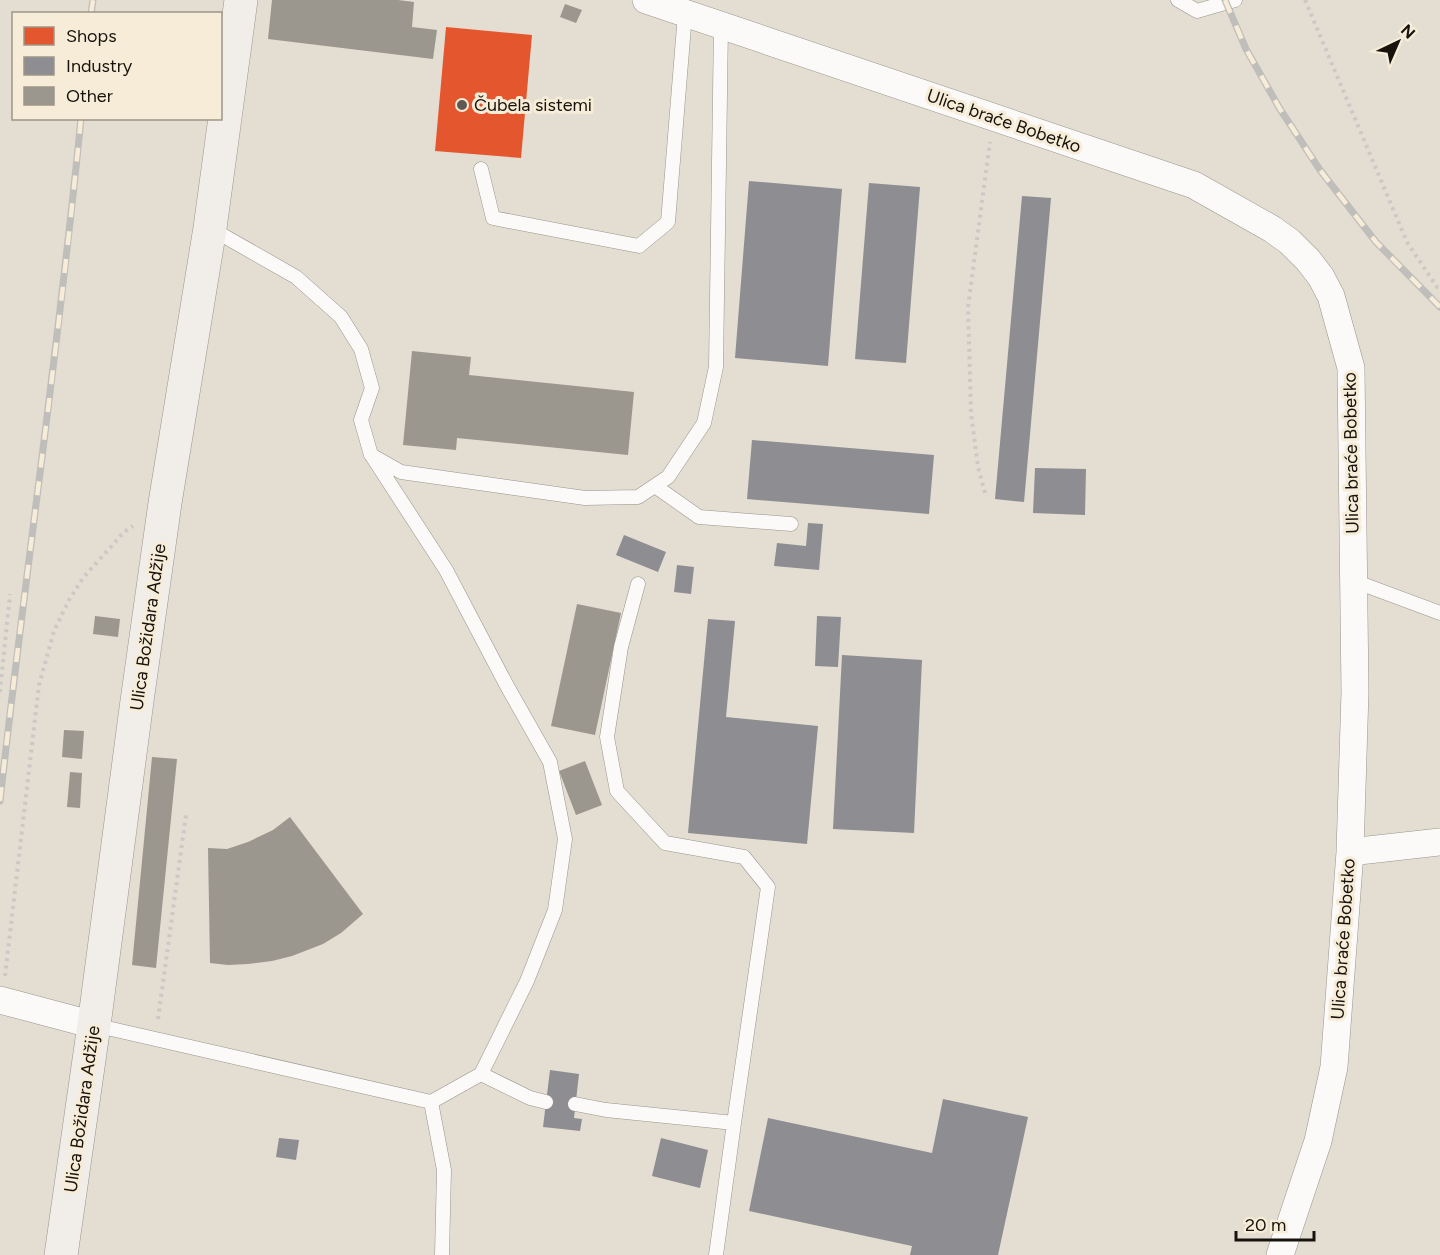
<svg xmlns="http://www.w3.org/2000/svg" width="1440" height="1255" font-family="Figtree,sans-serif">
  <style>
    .shops { fill: #e4572e }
    .industry { fill: #8d8d92 }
    .building { fill: #9b978e }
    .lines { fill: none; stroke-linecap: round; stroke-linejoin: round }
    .lane-casing { stroke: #99948c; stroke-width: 15 }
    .street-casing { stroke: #99948c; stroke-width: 28 }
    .secondary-casing { stroke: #99948c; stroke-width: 34 }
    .path { stroke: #cac9c6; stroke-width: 4; stroke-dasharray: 3 4.5; stroke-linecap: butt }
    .lane { stroke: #fbfaf8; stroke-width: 14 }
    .street { stroke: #fbfaf8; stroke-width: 27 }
    .secondary { stroke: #f1eee9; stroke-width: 33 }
    .rail-casing { stroke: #bfbeba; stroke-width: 7 }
    .rail { stroke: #f7ecd8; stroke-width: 4.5; stroke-dasharray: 14; stroke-linecap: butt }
    .poi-dot { fill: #5e5a51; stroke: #f7ecd8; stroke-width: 2 }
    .labels { text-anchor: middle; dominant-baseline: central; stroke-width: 6; stroke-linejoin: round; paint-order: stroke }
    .poi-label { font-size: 18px; fill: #17130c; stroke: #f7ecd8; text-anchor: start }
    .street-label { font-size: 18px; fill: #17130c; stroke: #f7ecd8 }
  </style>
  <rect width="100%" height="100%" fill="#e3ddd2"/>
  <path class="shops" d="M446,27L532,35L521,158L435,151Z"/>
  <path class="industry" d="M749,181L842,189L828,366L735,358Z
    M869,183L920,187L906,363L855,359Z
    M1022,196L1051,198L1024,502L995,499Z
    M752,440L934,455L929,514L747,499Z
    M1035,468L1086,469L1085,515L1033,513Z
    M808,523L823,524L819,570L774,566L777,543L806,546Z
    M624,535L666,552L658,572L616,555Z
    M677,565L694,567L691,594L674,592Z
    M817,616L841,617L838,667L815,666Z
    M708,619L735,621L726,717L818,726L807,844L688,833Z
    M842,655L922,660L914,833L833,829Z
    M550,1070L579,1074L574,1118L582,1119L580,1131L543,1127Z
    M943,1099L1028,1117L998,1255H910L912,1246L749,1211L768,1118L932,1153Z
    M279,1138L299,1140L296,1160L276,1157Z
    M661,1138L708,1150L700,1188L652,1176Z"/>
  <path class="building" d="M272,0H398L414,2L412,27L437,30L433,59L268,39Z
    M565,4L582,10L576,23L560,17Z
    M412,351L471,357L469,375L634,392L628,455L457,438L456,450L403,445Z
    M577,604L621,613L595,735L551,726Z
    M95,616L120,619L118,637L93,634Z
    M64,730L84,731L82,759L62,757Z
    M152,757L177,759L156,968L132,965Z
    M585,761L602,805L576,815L559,771Z
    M70,772L82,773L80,808L67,807Z
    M290,817L363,914L341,933L323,944L292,956L272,961L248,964L228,965L210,963L208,848L227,849L248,842L273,830Z"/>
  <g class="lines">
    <defs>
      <path id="lane" d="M1178,0L1197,11L1235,0
        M481,169L493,218L639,246L668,222L685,14
        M210,228L296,277L341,317L361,349L372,388L361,420L371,455L401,472L585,498L638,497L668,477L704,423L716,367L721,26
        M372,456L446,570L507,686L550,762L565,839L555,910L527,981L481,1074
        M655,486L699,517L791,524
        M1354,581L1440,613
        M94,1025L431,1102L481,1074L530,1098L546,1102
        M431,1102L444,1170L442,1255
        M575,1104L606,1110L734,1123L768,887L744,857L665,843L617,791L607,737L621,647L638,584
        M716,1255L734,1123"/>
      <path id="street" d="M646,0L1194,185L1272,229L1290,242L1308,260L1321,277L1331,296L1351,368L1355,692L1350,852L1334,1067L1318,1141L1280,1255
        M1350,852L1440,842
        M0,1000L94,1025"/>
      <path id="secondary" d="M61,1255L94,1025L137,701L165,503L210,228L241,0"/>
    </defs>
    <use href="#lane" class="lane-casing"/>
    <use href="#street" class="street-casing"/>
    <use href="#secondary" class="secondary-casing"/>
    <path class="path" d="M1305,0L1407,242L1437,287L1440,288
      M985,493L978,467L971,413L968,307L990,142
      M0,692L10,594
      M5,976L39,685L54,631L69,600L83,578L124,532L133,526
      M158,1019L186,815"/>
    <use href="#lane" class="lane"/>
    <use href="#street" class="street"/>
    <use href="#secondary" class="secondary"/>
    <defs>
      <path id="rail" d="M1225,0L1246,49L1280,109L1320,170L1376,242L1440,307
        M91,14L93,0
        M0,801C25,574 59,347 81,118"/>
    </defs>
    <use href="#rail" class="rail-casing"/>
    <use href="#rail" class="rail"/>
  </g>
  <circle class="poi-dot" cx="462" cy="105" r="6"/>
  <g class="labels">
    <g class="poi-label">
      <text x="474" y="105">Čubela sistemi</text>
    </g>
    <g class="street-label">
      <text transform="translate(1004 121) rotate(19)">Ulica braće Bobetko</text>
      <text transform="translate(1351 453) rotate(-91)">Ulica braće Bobetko</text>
      <text transform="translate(148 627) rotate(-82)">Ulica Božidara Adžije</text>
      <text transform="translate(1343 939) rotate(-86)">Ulica braće Bobetko</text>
      <text transform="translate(82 1109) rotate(-82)">Ulica Božidara Adžije</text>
    </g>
  </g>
  <rect x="12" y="12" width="210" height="108" fill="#f7ecd8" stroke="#9d9586" stroke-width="1.5"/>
  <rect x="24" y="27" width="30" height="18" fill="#e4572e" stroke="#9d9586" stroke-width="1.5"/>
  <text x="66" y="42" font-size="18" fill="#17130c">Shops</text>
  <rect x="24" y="57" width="30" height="18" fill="#8d8d92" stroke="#9d9586" stroke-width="1.5"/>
  <text x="66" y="72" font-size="18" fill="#17130c">Industry</text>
  <rect x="24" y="87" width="30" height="18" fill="#9b978e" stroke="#9d9586" stroke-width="1.5"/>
  <text x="66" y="102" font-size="18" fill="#17130c">Other</text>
  <g transform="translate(1398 42) rotate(44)" stroke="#f7ecd8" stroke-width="4.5" paint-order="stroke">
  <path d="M0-4.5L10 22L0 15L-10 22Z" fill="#17130c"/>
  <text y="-9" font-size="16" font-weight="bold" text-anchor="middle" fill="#17130c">N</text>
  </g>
  <path d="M1236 1231v9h78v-9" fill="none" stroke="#17130c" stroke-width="3"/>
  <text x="1245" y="1231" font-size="18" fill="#17130c" stroke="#f7ecd8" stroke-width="4.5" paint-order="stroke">20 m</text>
</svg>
